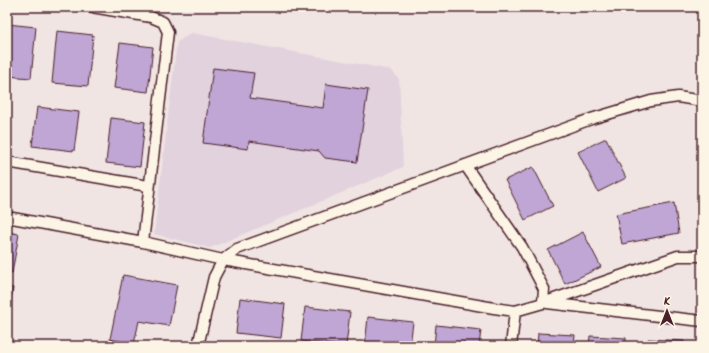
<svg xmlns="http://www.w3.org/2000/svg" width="709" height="353" font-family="Kalam,sans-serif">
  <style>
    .built { fill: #e1d2de }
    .building { fill: #bfa6d4; stroke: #4a1f2b }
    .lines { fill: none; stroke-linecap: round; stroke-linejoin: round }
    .minor-casing { stroke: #4a1f2b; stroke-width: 13 }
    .minor { stroke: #fcf5e5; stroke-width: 10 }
  </style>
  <rect width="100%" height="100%" fill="#f0e5e2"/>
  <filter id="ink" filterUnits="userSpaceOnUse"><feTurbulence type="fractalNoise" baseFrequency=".025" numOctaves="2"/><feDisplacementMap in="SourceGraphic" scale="8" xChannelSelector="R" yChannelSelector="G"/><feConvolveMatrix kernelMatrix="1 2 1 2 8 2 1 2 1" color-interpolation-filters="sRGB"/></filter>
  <g filter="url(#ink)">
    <path class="built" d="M192,33L391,70L399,79L403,167L210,248L154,234L177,42Z"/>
    <path class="building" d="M7,24L36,27L31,78L7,76Z
      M57,31L93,35L88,86L52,83Z
      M120,43L153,47L148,92L114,88Z
      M213,68L254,73L250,98L323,108L326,84L368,90L357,162L325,158L319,151L249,141L248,149L203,143Z
      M37,107L79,112L74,151L32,146Z
      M111,118L145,122L140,167L106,163Z
      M606,138L626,178L598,192L578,152Z
      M533,167L553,206L525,220L505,180Z
      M674,203L679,233L622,244L616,214Z
      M7,232L19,234L12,273L7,272Z
      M583,232L601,267L565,284L548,250Z
      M123,275L177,285L169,326L139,321L134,344L110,339Z
      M7,287L13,288L7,322Z
      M240,298L285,304L281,338L236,333Z
      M305,307L350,312L346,346L301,341Z
      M368,317L413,322L410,346H365Z
      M436,325L481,330L479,346H434Z
      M538,333L575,335L574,346H537Z
      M590,336L626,338V346H589Z
      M648,339L684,341V346H648Z"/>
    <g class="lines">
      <defs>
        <path id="minor" d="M92,7L151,17L163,22L168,32L143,242
          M7,162L148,186
          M7,217L143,242L223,260L494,308L515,311L543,303L544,289L522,247L465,165
          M543,303L678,256H702
          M547,303L702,321
          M198,346L214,277L223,260L237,249L591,119L651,101L678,97L702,101
          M511,346L515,311"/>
      </defs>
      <use href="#minor" class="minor-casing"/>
      <use href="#minor" class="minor"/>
    </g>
  </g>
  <rect width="709" height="353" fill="none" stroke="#fcf5e5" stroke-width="24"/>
  <rect x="12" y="12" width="685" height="329" fill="none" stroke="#4a1f2b" stroke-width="1.5" filter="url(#ink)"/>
  <g transform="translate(667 311)" stroke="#fcf5e5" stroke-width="3" paint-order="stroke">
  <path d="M0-3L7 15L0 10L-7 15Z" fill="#4a1f2b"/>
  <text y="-6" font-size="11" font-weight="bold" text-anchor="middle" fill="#4a1f2b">K</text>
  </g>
</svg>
